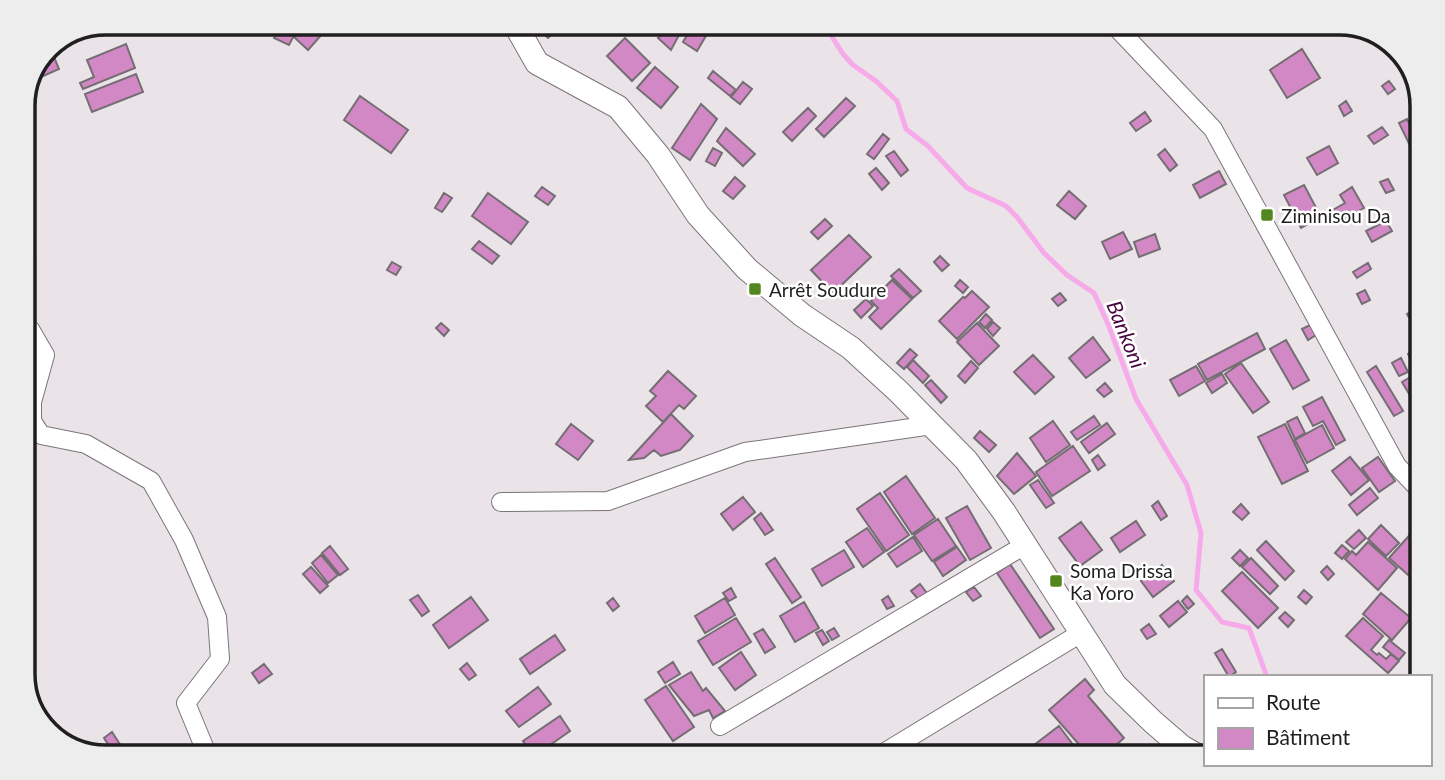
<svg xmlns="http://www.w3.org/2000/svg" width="1445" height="780" font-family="Lato,sans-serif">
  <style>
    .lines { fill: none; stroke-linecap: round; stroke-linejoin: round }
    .stream { stroke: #f7aae9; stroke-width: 5 }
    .building { fill: #d388c6; stroke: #746e73; stroke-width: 2 }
    .minor-casing { stroke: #7b7579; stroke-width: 20 }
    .tertiary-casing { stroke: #7b7579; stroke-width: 25 }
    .minor { stroke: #fff; stroke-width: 18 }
    .tertiary { stroke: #fff; stroke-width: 23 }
    .poi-dot { fill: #53861d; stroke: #fff; stroke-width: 2.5 }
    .labels { text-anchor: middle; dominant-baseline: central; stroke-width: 5; stroke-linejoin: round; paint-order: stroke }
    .poi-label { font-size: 19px; fill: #201e1f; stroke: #fff; text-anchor: start }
    .water-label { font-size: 21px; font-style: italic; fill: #490442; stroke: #fff }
    .rim { fill: none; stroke: #201e1f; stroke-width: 3.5 }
  </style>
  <rect width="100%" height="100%" fill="#eae3e8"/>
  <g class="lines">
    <path class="stream" d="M829,28L832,37L843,54L853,65L876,81L897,101L906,129L928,146L967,188L1006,206L1017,217L1044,253L1067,275L1094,293L1108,324L1136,399L1187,485L1201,533L1196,590L1222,622L1249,628L1267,677"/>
  </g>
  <path class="building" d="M280,24H300L289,45L274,38Z
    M307,24H331L308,50L294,37Z
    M544,26L553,33L548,38L540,31Z
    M692,27H724L719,35L710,29L697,51L683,42Z
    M670,28L679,35L671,50L658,38Z
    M625,38L650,63L632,81L607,56Z
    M126,44L135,68L83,89L80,83L94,77L87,60Z
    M1302,49L1320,78L1287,98L1270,70Z
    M54,57L59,69L32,81L40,64Z
    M655,67L678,87L661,108L637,88Z
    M713,71L736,90L730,96L708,78Z
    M136,74L143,92L92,112L85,94Z
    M1389,81L1395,89L1388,94L1382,86Z
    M743,82L752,89L740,104L731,97Z
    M360,96L408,130L391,153L344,120Z
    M846,98L855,106L824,137L816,129Z
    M1346,101L1352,111L1344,116L1339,106Z
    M701,104L717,119L690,160L672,148Z
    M808,108L816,116L792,141L783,132Z
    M1145,112L1151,121L1136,131L1130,123Z
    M1407,119L1421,149V153L1415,156L1399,123Z
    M1382,127L1388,135L1374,144L1368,136Z
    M726,128L755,154L743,166L717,141Z
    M883,134L889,139L874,159L867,154Z
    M1329,146L1338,163L1317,175L1307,158Z
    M713,148L722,153L715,166L706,161Z
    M1165,149L1177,165L1170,171L1158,155Z
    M894,151L908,170L901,176L886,156Z
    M876,168L889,183L882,190L869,174Z
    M1219,171L1226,184L1200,198L1193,185Z
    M735,177L745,186L733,199L723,191Z
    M1388,179L1394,190L1386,193L1380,182Z
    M1304,185L1321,217L1301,228L1284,195Z
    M542,187L555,196L548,205L535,196Z
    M1352,187L1364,208L1338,223L1331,211L1345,203L1340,195Z
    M1069,191L1086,206L1075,219L1057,205Z
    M444,193L452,198L442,212L435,208Z
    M488,193L528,222L511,244L472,216Z
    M825,219L832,226L818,239L811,232Z
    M1386,221L1392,231L1372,242L1366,231Z
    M1123,232L1132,249L1110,259L1102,242Z
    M1155,234L1160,249L1139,257L1134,242Z
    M849,235L871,257L833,293L811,270Z
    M479,241L499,256L492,264L472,249Z
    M940,256L949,265L942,271L934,262Z
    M392,262L401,267L396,275L387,270Z
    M1368,263L1371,269L1357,278L1353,272Z
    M899,269L921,291L913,298L891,276Z
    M892,280L912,299L881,329L869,317L878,308L871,301Z
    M960,280L968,287L963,293L955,286Z
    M1365,290L1370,300L1362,304L1357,294Z
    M972,291L989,307L957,339L939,321L963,297L965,298Z
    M1060,293L1066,300L1058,306L1052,299Z
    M866,299L873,306L861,318L854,310Z
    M1416,308L1419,314V320L1413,324L1407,314Z
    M986,314L992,320L985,328L979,322Z
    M993,322L1000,328L993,336L987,329Z
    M441,323L449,330L444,336L436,328Z
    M977,323L999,346L979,365L957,342Z
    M1310,325L1316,335L1308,340L1302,329Z
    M1257,333L1265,349L1207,380L1198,364Z
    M1093,337L1110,360L1086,378L1069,358Z
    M1286,340L1309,380L1293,389L1270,349Z
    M910,349L917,355L904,369L897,363Z
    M1415,349L1419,355L1418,364L1415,366L1408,354Z
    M1033,355L1054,377L1035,394L1014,372Z
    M1401,358L1408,372L1399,376L1392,363Z
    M913,360L929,376L923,383L907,367Z
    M971,361L978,368L965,383L958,376Z
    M1241,363L1269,402L1253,413L1225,374Z
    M1196,366L1205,381L1179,396L1170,380Z
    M1376,366L1403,411L1394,416L1367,372Z
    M668,371L696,396L684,409L679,405L663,422L646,406L656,396L650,391Z
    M1222,374L1227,383L1212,393L1206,383Z
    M1412,376L1418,386L1417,407L1402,382Z
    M931,380L947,397L941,403L925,385Z
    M1105,383L1112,391L1104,397L1097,390Z
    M1322,397L1345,440L1336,445L1323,421L1313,426L1303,407Z
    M671,414L693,436L680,450L661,456L654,450L644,458L629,460Z
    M1094,416L1100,425L1077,440L1071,432Z
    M1297,417L1305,433L1295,439L1287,422Z
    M1053,421L1070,445L1046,462L1030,438Z
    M1107,423L1115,434L1089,453L1081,442Z
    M571,424L593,441L578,460L556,444Z
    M1285,424L1308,471L1282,484L1258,437Z
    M1322,425L1334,448L1307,463L1295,440Z
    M980,431L996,445L989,452L974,438Z
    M1073,446L1090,471L1052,496L1036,472Z
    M1017,453L1036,476L1014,494L997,476Z
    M1098,455L1105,465L1098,470L1092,460Z
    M1350,457L1369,480L1351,495L1332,471Z
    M1378,457L1395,481L1379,492L1362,468Z
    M906,476L935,518L912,534L884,492Z
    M1038,480L1054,503L1046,508L1030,485Z
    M1370,488L1378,498L1357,515L1349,505Z
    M880,493L909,535L886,551L857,509Z
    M743,497L755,512L733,530L721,514Z
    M1158,501L1167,516L1161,520L1152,506Z
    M1241,504L1249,513L1242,520L1233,512Z
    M967,506L991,548L970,560L946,518Z
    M761,513L773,530L765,535L754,519Z
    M938,519L956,546L932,561L914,535Z
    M1136,521L1145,535L1120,552L1111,538Z
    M1081,522L1102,550L1080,566L1059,538Z
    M1381,525L1399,543L1386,556L1368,539Z
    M867,528L884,552L863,567L846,542Z
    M1416,528L1415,581L1389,558Z
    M1359,530L1366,538L1354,549L1346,542Z
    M913,537L922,551L897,567L888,554Z
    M1266,541L1294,571L1285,580L1257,550Z
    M1368,542L1397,568L1378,590L1345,559L1352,551L1356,555Z
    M1342,545L1349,551L1342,559L1335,553Z
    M330,546L348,569L340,575L322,553Z
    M957,547L966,560L943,576L934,562Z
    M844,550L854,567L822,586L812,569Z
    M1240,550L1248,558L1240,566L1232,558Z
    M321,555L338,575L328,583L312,563Z
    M775,558L801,597L792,603L766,564Z
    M1251,558L1278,586L1270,594L1242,567Z
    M1010,564L1054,629L1040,638L997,573Z
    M1162,565L1174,581L1153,597L1141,581Z
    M1327,566L1334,574L1328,580L1321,572Z
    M311,567L328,586L320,593L303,574Z
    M1242,572L1278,608L1258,628L1222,591Z
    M920,584L927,593L919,600L911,591Z
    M974,587L981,596L973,601L966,592Z
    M731,588L736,597L729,601L723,593Z
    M1304,590L1312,597L1306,604L1298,597Z
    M1381,593L1411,618L1392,640L1363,614Z
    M418,595L429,611L422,616L410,600Z
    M888,596L894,606L887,609L882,600Z
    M1187,596L1194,604L1188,609L1182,601Z
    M471,597L488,620L449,648L433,625Z
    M613,598L619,606L613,611L607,603Z
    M725,598L735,615L705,633L695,616Z
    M1178,601L1187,612L1169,627L1160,616Z
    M804,602L819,628L795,642L780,616Z
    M1285,612L1294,620L1288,627L1279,618Z
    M736,618L751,642L713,665L698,641Z
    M1363,618L1383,636L1371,650L1377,655L1379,653L1386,659L1391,654L1399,661L1388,673L1346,636Z
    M1149,624L1156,634L1147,639L1141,630Z
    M834,628L839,636L832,640L827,632Z
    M763,629L775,647L765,653L754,634Z
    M822,630L829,641L823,645L816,633Z
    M555,635L565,650L530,674L520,659Z
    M1389,640L1405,653L1399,660L1383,647Z
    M1222,649L1236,672L1229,677L1215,653Z
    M741,652L756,675L735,690L719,668Z
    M673,662L680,674L665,683L658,672Z
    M467,663L476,675L469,680L460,669Z
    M264,664L272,674L259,683L252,673Z
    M691,672L703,691L706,688L725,711L713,718L709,710L694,716L669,685Z
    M1085,679L1094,690L1088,696L1124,738L1104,756H1089L1049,710Z
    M666,686L694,727L673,741L645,700Z
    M538,687L551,704L519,727L506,711Z
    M560,716L570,731L540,752H530L523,741Z
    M1059,726L1074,746L1062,755H1021Z
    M112,732L123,749H111L104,738Z"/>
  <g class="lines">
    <defs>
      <path id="minor" d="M1119,30L1213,129L1397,466L1417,487
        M23,327L30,329L45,355L32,402V421L41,435L86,444L151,481L184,540L217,617L220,659L186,703L205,749
        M501,502L608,501L745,452L932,425
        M720,726L1025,545
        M882,754L1081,633
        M1166,756L1182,747"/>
      <path id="tertiary" d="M516,26L537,63L618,107L658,155L698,215L747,269L802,315L851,348L898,391L966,460L1004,512L1115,685L1153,722L1182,747L1198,756"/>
    </defs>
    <use href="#minor" class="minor-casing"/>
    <use href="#tertiary" class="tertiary-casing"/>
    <use href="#minor" class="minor"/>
    <use href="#tertiary" class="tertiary"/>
  </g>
  <g class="poi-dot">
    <rect x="1260" y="208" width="14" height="14" rx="3.5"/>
    <rect x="748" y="282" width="14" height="14" rx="3.5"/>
    <rect x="1049" y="574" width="14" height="14" rx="3.5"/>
  </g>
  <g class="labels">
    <g class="poi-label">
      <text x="1281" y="215">Ziminisou Da</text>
      <text x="769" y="289">Arrêt Soudure</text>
      <text x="1070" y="570">Soma Drissa<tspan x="1070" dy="22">Ka Yoro</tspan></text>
    </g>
    <g class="water-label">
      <text transform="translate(1127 334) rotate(68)">Bankoni</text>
    </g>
  </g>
  <path d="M0 0H1445V780H0ZM106 35H1339A71 71 0 0 1 1410 106V674A71 71 0 0 1 1339 745H106A71 71 0 0 1 35 674V106A71 71 0 0 1 106 35Z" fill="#ededed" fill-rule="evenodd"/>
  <path class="rim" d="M106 35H1339A71 71 0 0 1 1410 106V674A71 71 0 0 1 1339 745H106A71 71 0 0 1 35 674V106A71 71 0 0 1 106 35Z"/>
  <rect x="1204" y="675" width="228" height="91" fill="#ffffff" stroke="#a6a5a5" stroke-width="2"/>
  <rect x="1218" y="698" width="35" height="10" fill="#ffffff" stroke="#a6a5a5" stroke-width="2"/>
  <text x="1266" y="710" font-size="21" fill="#201e1f">Route</text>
  <rect x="1218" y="728" width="35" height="21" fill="#d388c6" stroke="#a6a5a5" stroke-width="2"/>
  <text x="1266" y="745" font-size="21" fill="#201e1f">Bâtiment</text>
</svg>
